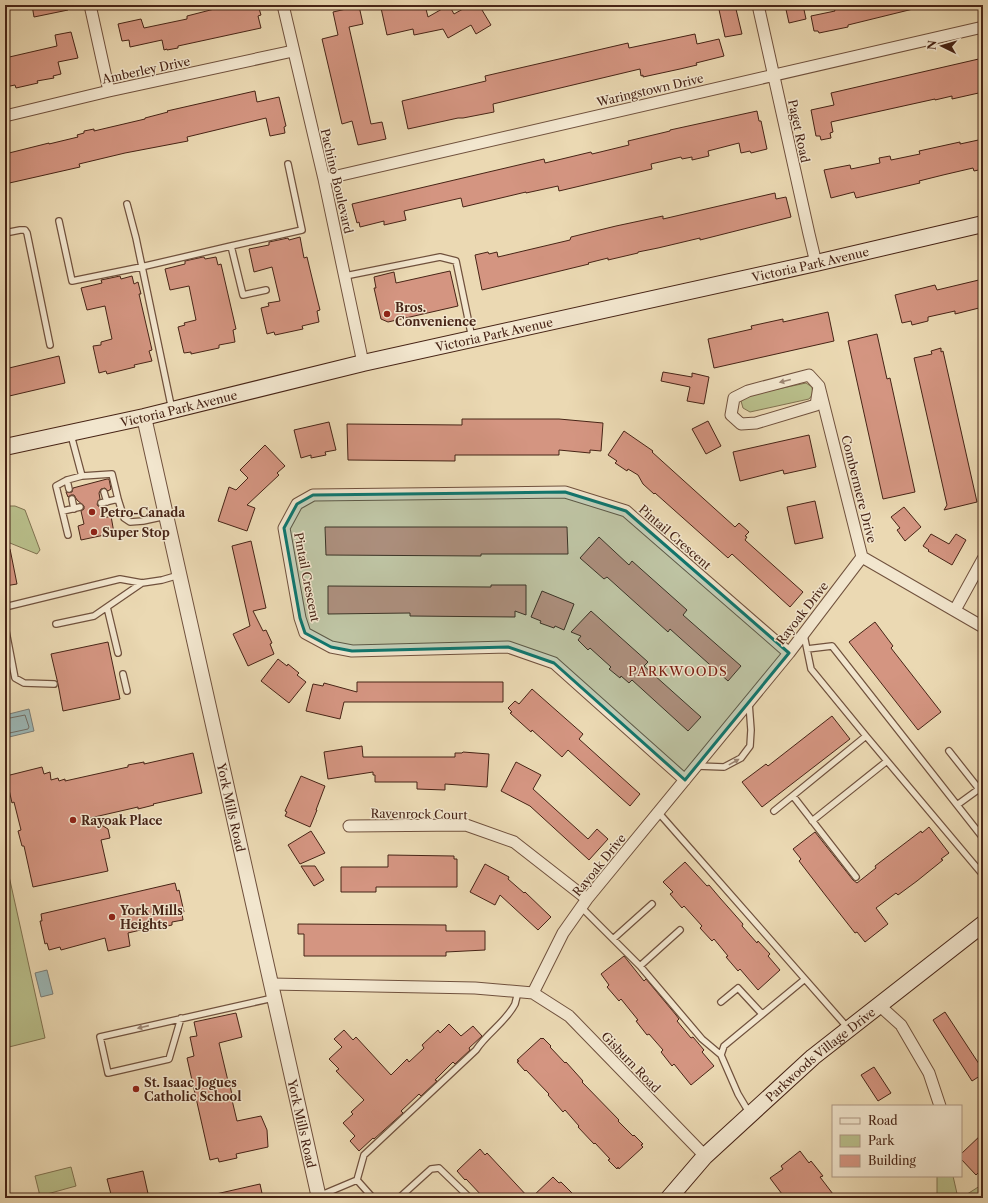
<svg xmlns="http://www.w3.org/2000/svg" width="988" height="1203" font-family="'Libre Caslon Text',serif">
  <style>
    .green { fill: #b9bf8b; stroke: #807250 }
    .water { fill: #9cb8b7; stroke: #7a7d77 }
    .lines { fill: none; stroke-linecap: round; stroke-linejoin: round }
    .shore { stroke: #726e66; stroke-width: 1 }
    .building { fill: #d49581; stroke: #472416 }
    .service-casing { stroke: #70513d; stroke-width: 8 }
    .minor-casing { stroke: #70513d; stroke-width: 13 }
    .tertiary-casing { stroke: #70513d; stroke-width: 16 }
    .secondary-casing { stroke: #472416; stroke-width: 18 }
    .service { stroke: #f2e6ce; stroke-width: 5.5 }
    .minor { stroke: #f2e6ce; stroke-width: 11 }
    .tertiary { stroke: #f2e6ce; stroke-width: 14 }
    .secondary { stroke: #f2e6ce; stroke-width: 16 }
    .oneway { fill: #9c8572 }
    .marked { fill: #0f766e; fill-opacity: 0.2; stroke: #0f766e; stroke-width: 3; stroke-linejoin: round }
    .poi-dot { fill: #8f2418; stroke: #f2e6ce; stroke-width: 1.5 }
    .labels { text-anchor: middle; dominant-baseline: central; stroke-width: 3; stroke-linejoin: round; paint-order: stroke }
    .street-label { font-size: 12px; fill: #472416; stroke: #f2e6ce }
    .poi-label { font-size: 12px; font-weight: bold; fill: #472416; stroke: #f2e6ce; text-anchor: start }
    .neighbourhood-label { font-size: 13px; letter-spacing: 1px; fill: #7a1f14; stroke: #f2e6ce }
  </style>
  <rect width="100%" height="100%" fill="#ebd9b3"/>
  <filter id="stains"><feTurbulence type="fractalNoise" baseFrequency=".005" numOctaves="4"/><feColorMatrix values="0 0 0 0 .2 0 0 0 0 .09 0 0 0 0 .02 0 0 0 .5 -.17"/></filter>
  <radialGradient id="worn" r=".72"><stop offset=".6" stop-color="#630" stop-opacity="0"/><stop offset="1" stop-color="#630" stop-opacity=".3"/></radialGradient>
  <path class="green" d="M806,383L812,387L813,394L809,399L750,412L743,408L741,401L745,396Z
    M5,506H15L25,510L40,550L37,554L5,541Z
    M5,858L45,1038L5,1048Z
    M71,1167L76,1186L40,1196L35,1176Z
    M937,1176H953L958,1198H937Z
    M983,1184V1198H961Z"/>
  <path class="water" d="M29,709L34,731L5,738V715Z
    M47,970L53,994L41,997L35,973Z"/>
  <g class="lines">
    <path class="shore" d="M5,719L25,715L29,727L28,729L5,734"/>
  </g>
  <path class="building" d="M32,5H67L68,10L34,17Z
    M230,5H258L261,15L258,16L261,28L178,46V48L167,50V49L164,50L162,40L130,47L129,40L122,41L118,24L141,19L144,28L187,19V16Z
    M393,5H398L399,9L417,5H425L428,17L449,5L454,14L470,5H479L491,25L476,34L471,25L448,38L443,29L414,35L413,29L387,35L381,8Z
    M718,5H735L742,34L725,37Z
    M785,5H803L806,19L789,23Z
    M833,5H913V9L848,25V27L819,33L818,31H814L811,16L835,11Z
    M359,6L363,24L349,27L371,124L382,122L386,139L358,145L352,121L342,124L322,39L338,35L333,12Z
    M71,32L78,58L58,62L61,74L53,76L54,78L37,81L38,83L16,88L15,85L5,87V58L57,46L55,35Z
    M695,34L697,44L719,39L724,56L696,63L697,65L680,69L643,77V75L641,76L640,69L493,104L494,112L463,118H458L408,129L402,101L486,81L485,76L559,59L628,43L629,48Z
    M983,58V92L952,99V96L935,100V99L831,122L833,132L830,133L831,138L821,140L820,136H816L811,110L834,105L831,93Z
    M255,91L257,102L279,97L286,126L284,127L285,133L270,136L266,118L187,137L188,141L125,153L79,164L80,167L5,184V154L49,143V144L78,137L77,135L84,133V131L94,129V131L145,119V118L168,112L167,111Z
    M757,111L759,121H761L767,149L751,153L750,151L741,153L739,143L708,151L709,156L692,160V157L682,159L681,157L651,164L652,169L559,191L558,186L526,193V192L463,207L461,198L404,211L406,220L384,225V221L360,227L359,222L357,223L352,204L544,159L545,163L591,152L592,154L629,145L628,141L670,131V130Z
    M983,139V169L974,171L973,168L943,175L919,181L920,183L856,198L854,192L831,198L824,170L850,165L851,169L880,163L879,158L890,156L891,160L920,154L919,151L960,142V144Z
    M775,193L776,199L786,197L791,217L700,240V238L658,248L638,252V253L608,260V258L588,263L589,264L482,290L475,255L488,252L489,254L497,252L498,257L570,240L571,237L616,226L663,216V219Z
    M300,237L304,258L307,257L314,286L320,310L317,311L319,322L302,326L303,329L275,335L274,332L267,334L261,308L269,306L268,303L280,301L272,267L254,272L249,249L269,245V242L288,238L289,240Z
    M203,257H204L205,259L216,257L218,265L221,264L236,329L233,330L235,342L219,345V348L191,354V352L184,353L178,327L185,325L184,323L196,320L189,286L170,290L165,269L185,264V261Z
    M450,271L458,306L388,322L381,319L374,288H376L374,277L394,272L396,283Z
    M120,276L121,279L132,276L134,284L138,282L141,294H139L152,350L149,351L152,361L134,365L135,367L107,374L106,371L99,373L93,346L101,345V342L112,339L105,306L87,310L81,288L102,283L101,280Z
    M983,279V307L955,314V311L928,317V321L912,325L911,321L902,323L895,295L935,285L937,290Z
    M828,312L834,341L714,368L708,339L752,329L751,326L783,319V322Z
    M877,334L887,379L890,378L915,492L883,499L848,341Z
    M941,348V352L943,351L977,502L944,510L947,505L914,358L932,354L931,351Z
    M59,356L65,383L5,397V369Z
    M663,372L692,377V373L709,377L704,404L687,401L690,387L661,381Z
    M462,419H559L603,423L601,451L590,450V453L559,450V455H455V461L348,460L347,424L462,425Z
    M708,421L721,446L706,454L692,429Z
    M329,422L336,450L325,452L326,455L311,458V455L301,458L294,430Z
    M624,431L653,451L652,452L735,527L739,523L749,532L745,536L747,537L745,540L803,592L790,607L732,554L728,558L655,493L654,494L643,484L638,475L628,469L627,471L615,463L617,461L608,455Z
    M809,435L816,467L784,474L783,470L740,481L733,452Z
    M265,445L285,466L277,473L279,475L247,505L255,508L247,531L218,521L229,487L236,490L248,478L240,470Z
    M107,479H109L111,489L108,491L105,488L101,489L99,493L100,499L97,504L98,506L102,507L104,518L111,516L114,533L81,540L78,526L84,524L81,511L84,509V506L77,500L74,495H71L68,497L66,492H72L73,488Z
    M815,501L823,538L795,544L787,507Z
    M904,507L921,527L905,541L897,530L900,528L891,517Z
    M325,527H567L568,554H481V556L326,555Z
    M931,534L949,544L956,534L966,540L952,565L928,551L929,550L923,546Z
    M599,537L629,565L632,561L687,610L683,615L741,666L728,681L670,629L668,632L607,577L604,579L580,558Z
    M251,541L266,608L253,611L263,631L266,630L272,643L270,644L274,654L248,666L233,634L250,626L232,546Z
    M5,549H10L17,584L5,586Z
    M491,585H526V615L515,611V617L410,616V613L328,614V586L491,587Z
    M542,591L574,604L564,630L555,626L554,628L540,623L541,621L531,617Z
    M591,611L648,662L644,666L701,717L688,731L632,680L629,683L621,676L620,678L609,669L611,667L590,648L588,650L578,640L581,636L571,632Z
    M875,622L893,646L891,648L941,712L918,730L849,642Z
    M108,642L120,699L63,711L58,684L51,654Z
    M278,659L287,666L288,664L299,673L297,675L306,682L289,703L261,681Z
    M357,682H503V702H344L340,719L306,711L313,684L323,686L324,683L357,692Z
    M532,689L583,734L579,739L640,794L630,806L568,750L562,757L532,730L531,732L510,713L512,712L508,708L515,701L519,704Z
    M832,716L850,739L762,807L742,782L766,764L768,766Z
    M362,746L363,757H455V753H462L463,752L489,754L487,787L445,784V790L417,789V782H375V775H373V772L328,779L324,752Z
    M193,753L202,793L153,804L154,805L138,809V807L90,818L108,829L110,838L101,840L108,871L33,887L24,846H22L18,831L21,830L14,802L12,803L6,776L42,767L44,774L50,772L51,780L58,778L59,781L65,779V781L128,767V765L144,762V764Z
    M516,762L541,775L533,789L588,839L597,829L608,839L589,860L530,806L501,791Z
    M301,776L325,786L316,810H317L310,827L285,816L287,812L285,811Z
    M929,827L949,853L941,859L943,860L917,881L898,895L896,893L876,908L888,924L865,942L857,932L855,933L826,896L799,861L801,859L793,849L815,832L853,880L857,883L876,868L875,866L921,831L922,833Z
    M311,831L325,853L300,864L288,845Z
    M388,855L454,856V859H457V887H376V892H341V867H388Z
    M685,862L707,886L709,885L720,898L743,924L742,926L757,943L758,941L770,954L768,956L780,970L758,990L740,969L738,971L726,957L728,956L714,939L712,941L700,928L702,926L684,906L682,908L670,894L673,892L663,882Z
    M485,864L509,877L508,879L524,893L525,892L551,917L538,930L500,895L495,905L470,892Z
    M301,866H315L324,880L314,886Z
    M175,883L177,891L179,890L184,912L182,913L183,920L172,922V925L150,930L149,928L128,933L130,946L108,951L105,938L61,950L60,947L49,950L47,943L45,944L40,921H42L41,914Z
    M298,924L446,925V931H485V950L446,952V956H304V934H298Z
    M624,956L644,981L646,979L676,1015L679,1019L677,1021L691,1038L693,1037L704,1050L702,1052L714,1066L691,1085L674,1064L672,1066L661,1052L663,1050L649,1034L647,1035L636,1021L638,1020L621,999L619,1001L607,987L609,985L601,974Z
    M945,1012L983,1070V1074L972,1081L933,1020Z
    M236,1013L242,1037L219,1043L228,1081L229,1080L233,1100H232L237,1121L261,1116L267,1130L268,1147L236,1154L237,1158L219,1162L218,1158L210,1160L187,1058L194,1056L190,1037L197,1036L194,1022Z
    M449,1024L461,1036L473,1026L482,1036L469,1048L470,1050L455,1064L453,1062L435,1080L437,1081L421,1096L419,1094L401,1111L403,1113L374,1139L373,1138L359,1151L350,1141L355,1136L343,1123L353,1114L351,1112L364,1100L336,1071L339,1069L329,1059L342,1047L334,1039L344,1030L353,1040L356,1037L391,1075L407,1059L409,1062L424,1048L422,1045L438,1030L440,1033Z
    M541,1038L542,1039L543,1038L551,1046L550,1047L565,1063L566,1062L583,1081L582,1082L619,1120L618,1121L633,1136L634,1135L643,1144L641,1145L643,1147L619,1169L618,1167L617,1169L608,1160L610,1159L595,1143L594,1144L578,1127L579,1126L565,1110L563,1112L548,1095L549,1094L526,1070L525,1071L517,1062L519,1061L517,1060Z
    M874,1067L891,1093L878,1101L861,1075Z
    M983,1133V1168L976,1175L961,1159V1154Z
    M480,1149L485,1155L487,1153L529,1198H484L466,1179L465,1180L457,1171Z
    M800,1151L809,1163L811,1161L823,1176L820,1177L836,1198H785L770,1178L783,1169L781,1166Z
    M143,1171L149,1198H112L107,1179Z
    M553,1177L559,1183L561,1182L577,1198H531Z
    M260,1184L263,1198H216V1194Z"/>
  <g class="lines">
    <defs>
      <path id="service" d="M127,204L136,238L172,410
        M59,221L72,281L141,267L231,246L243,295L266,290
        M5,233L20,230H25L27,233L50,345
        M231,246L302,230L288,164
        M345,276L440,257L456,261L472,338
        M82,476L112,474L118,499L101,503
        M67,480L69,489
        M104,492L107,502
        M72,499L74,509
        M118,499L124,518L130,522L143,521L166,516
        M63,511L80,507
        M68,535L56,486L67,480L82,476L71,435
        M5,607L120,579L142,583L162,580L179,575
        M56,624L94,616L107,607
        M5,626L15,678L24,683L54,684
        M807,649L832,646L983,838
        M118,653L107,607L142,583
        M123,674L127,691
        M866,736L983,875
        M949,751L979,789L957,805
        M697,766L724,767L741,758L750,746L751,730L749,703
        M793,796L856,877
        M774,811L866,736L811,669L804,635
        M658,812L848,1028
        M812,821L887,761
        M581,907L640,966L680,930
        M613,939L652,904
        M640,966L702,1039L721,1055
        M721,1002L738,988L762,1014
        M181,1018L169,1059L108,1073L100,1037L273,998
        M750,1114L738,1094L721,1055L724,1046L805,979
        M357,1180L373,1198
        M319,1196L357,1180L364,1155L476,1050C487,1033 506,1022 515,1004C516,1000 517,996 518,992
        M399,1198L431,1169L439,1168L470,1198"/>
      <path id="minor" d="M90,5L109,91
        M283,5L324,179L363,363
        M758,5L809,234L816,263
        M5,116L109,91L293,51
        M324,179L983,27
        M819,386L816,405L756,423L741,424L731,415L734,398L748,391L809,375L819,386L862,557L983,627
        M955,610L983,559
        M685,780L554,663L508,647L352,651L331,647L305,633L300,618L284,528L297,504L313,495L565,492L626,511L789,653
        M349,826L466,825L514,842L587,899
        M271,984L475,988L533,993L569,1016L705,1156
        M533,993L563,933L587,899L789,653L862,557
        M880,1006L901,1025L929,1073L940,1106"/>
      <g id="tertiary">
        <path id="s1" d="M144,417L319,1198"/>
      </g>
      <g id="secondary">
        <path id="s2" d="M5,447L144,417L363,363L816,263L983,224"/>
        <path id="s3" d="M669,1198L705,1156L813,1057L983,924"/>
      </g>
    </defs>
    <use href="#service" class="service-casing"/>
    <use href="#minor" class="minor-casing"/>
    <use href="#tertiary" class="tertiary-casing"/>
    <use href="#secondary" class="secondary-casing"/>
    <use href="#service" class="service"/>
    <use href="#minor" class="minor"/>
    <use href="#tertiary" class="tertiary"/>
    <use href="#secondary" class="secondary"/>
  </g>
  <defs><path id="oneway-solid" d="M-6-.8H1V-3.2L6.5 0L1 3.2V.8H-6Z"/></defs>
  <g class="oneway">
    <use href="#oneway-solid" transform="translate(785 381) rotate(166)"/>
    <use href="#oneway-solid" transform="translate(734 762) rotate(-29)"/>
    <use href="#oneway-solid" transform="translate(143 1027) rotate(167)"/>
  </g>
  <path class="marked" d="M565,492L626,511L789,653L685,780L554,663L508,647L352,651L331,647L305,633L300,618L284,528L297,504L313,495Z"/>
  <g class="poi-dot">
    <circle cx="387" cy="314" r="4"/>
    <circle cx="92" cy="512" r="4"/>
    <circle cx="94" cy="532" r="4"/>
    <circle cx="73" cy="820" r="4"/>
    <circle cx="112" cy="917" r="4"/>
    <circle cx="136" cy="1089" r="4"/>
  </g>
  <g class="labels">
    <g class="street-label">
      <text transform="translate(146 70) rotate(-12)">Amberley Drive</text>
      <text transform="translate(650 90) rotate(-13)">Waringstown Drive</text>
      <text transform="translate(799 131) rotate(78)">Paget Road</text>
      <text transform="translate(337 181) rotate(77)">Pachino Boulevard</text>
      <text stroke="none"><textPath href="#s2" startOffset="826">Victoria Park Avenue</textPath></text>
      <text stroke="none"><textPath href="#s2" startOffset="502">Victoria Park Avenue</textPath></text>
      <text stroke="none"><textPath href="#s2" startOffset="178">Victoria Park Avenue</textPath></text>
      <text transform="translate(859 489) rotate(76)">Combermere Drive</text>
      <text transform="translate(675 537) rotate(41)">Pintail Crescent</text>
      <text transform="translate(307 577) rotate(79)">Pintail Crescent</text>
      <text transform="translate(802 613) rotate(-52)">Rayoak Drive</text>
      <text stroke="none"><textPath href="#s1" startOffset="400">York Mills Road</textPath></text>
      <text transform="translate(419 814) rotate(1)">Ravenrock Court</text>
      <text transform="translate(599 865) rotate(-51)">Rayoak Drive</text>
      <text stroke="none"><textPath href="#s3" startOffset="209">Parkwoods Village Drive</textPath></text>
      <text transform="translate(631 1062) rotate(46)">Gisburn Road</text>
      <text stroke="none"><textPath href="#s1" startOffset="724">York Mills Road</textPath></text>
    </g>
    <g class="poi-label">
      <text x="395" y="307">Bros.<tspan x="395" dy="14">Convenience</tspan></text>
      <text x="100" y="512">Petro-Canada</text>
      <text x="102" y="532">Super Stop</text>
      <text x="81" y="820">Rayoak Place</text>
      <text x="120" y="910">York Mills<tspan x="120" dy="14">Heights</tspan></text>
      <text x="144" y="1082">St. Isaac Jogues<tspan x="144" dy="14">Catholic School</tspan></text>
    </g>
    <g class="neighbourhood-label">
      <text x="678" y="671">PARKWOODS</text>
    </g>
  </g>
  <rect width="988" height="1203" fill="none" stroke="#ebd9b3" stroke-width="20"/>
  <rect x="6" y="6" width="976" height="1191" fill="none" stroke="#472416" stroke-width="2"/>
  <rect x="10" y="10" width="968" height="1183" fill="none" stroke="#472416"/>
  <rect x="832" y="1105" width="130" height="72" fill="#f2e6ce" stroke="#ae9884"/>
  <rect x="840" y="1118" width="20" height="6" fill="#f2e6ce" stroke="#ae9884"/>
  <text x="868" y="1125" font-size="12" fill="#472416">Road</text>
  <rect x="840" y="1135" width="20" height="12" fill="#b9bf8b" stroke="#ae9884"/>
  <text x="868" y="1145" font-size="12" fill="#472416">Park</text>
  <rect x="840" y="1155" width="20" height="12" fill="#d49581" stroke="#ae9884"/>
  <text x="868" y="1165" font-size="12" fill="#472416">Building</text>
  <g transform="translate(942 46) rotate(275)" stroke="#f2e6ce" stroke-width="3" paint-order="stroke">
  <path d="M0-3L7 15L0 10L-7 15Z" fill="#472416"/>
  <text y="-6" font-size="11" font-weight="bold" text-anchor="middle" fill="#472416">N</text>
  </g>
  <rect width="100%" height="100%" filter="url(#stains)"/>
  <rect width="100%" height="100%" fill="url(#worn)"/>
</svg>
